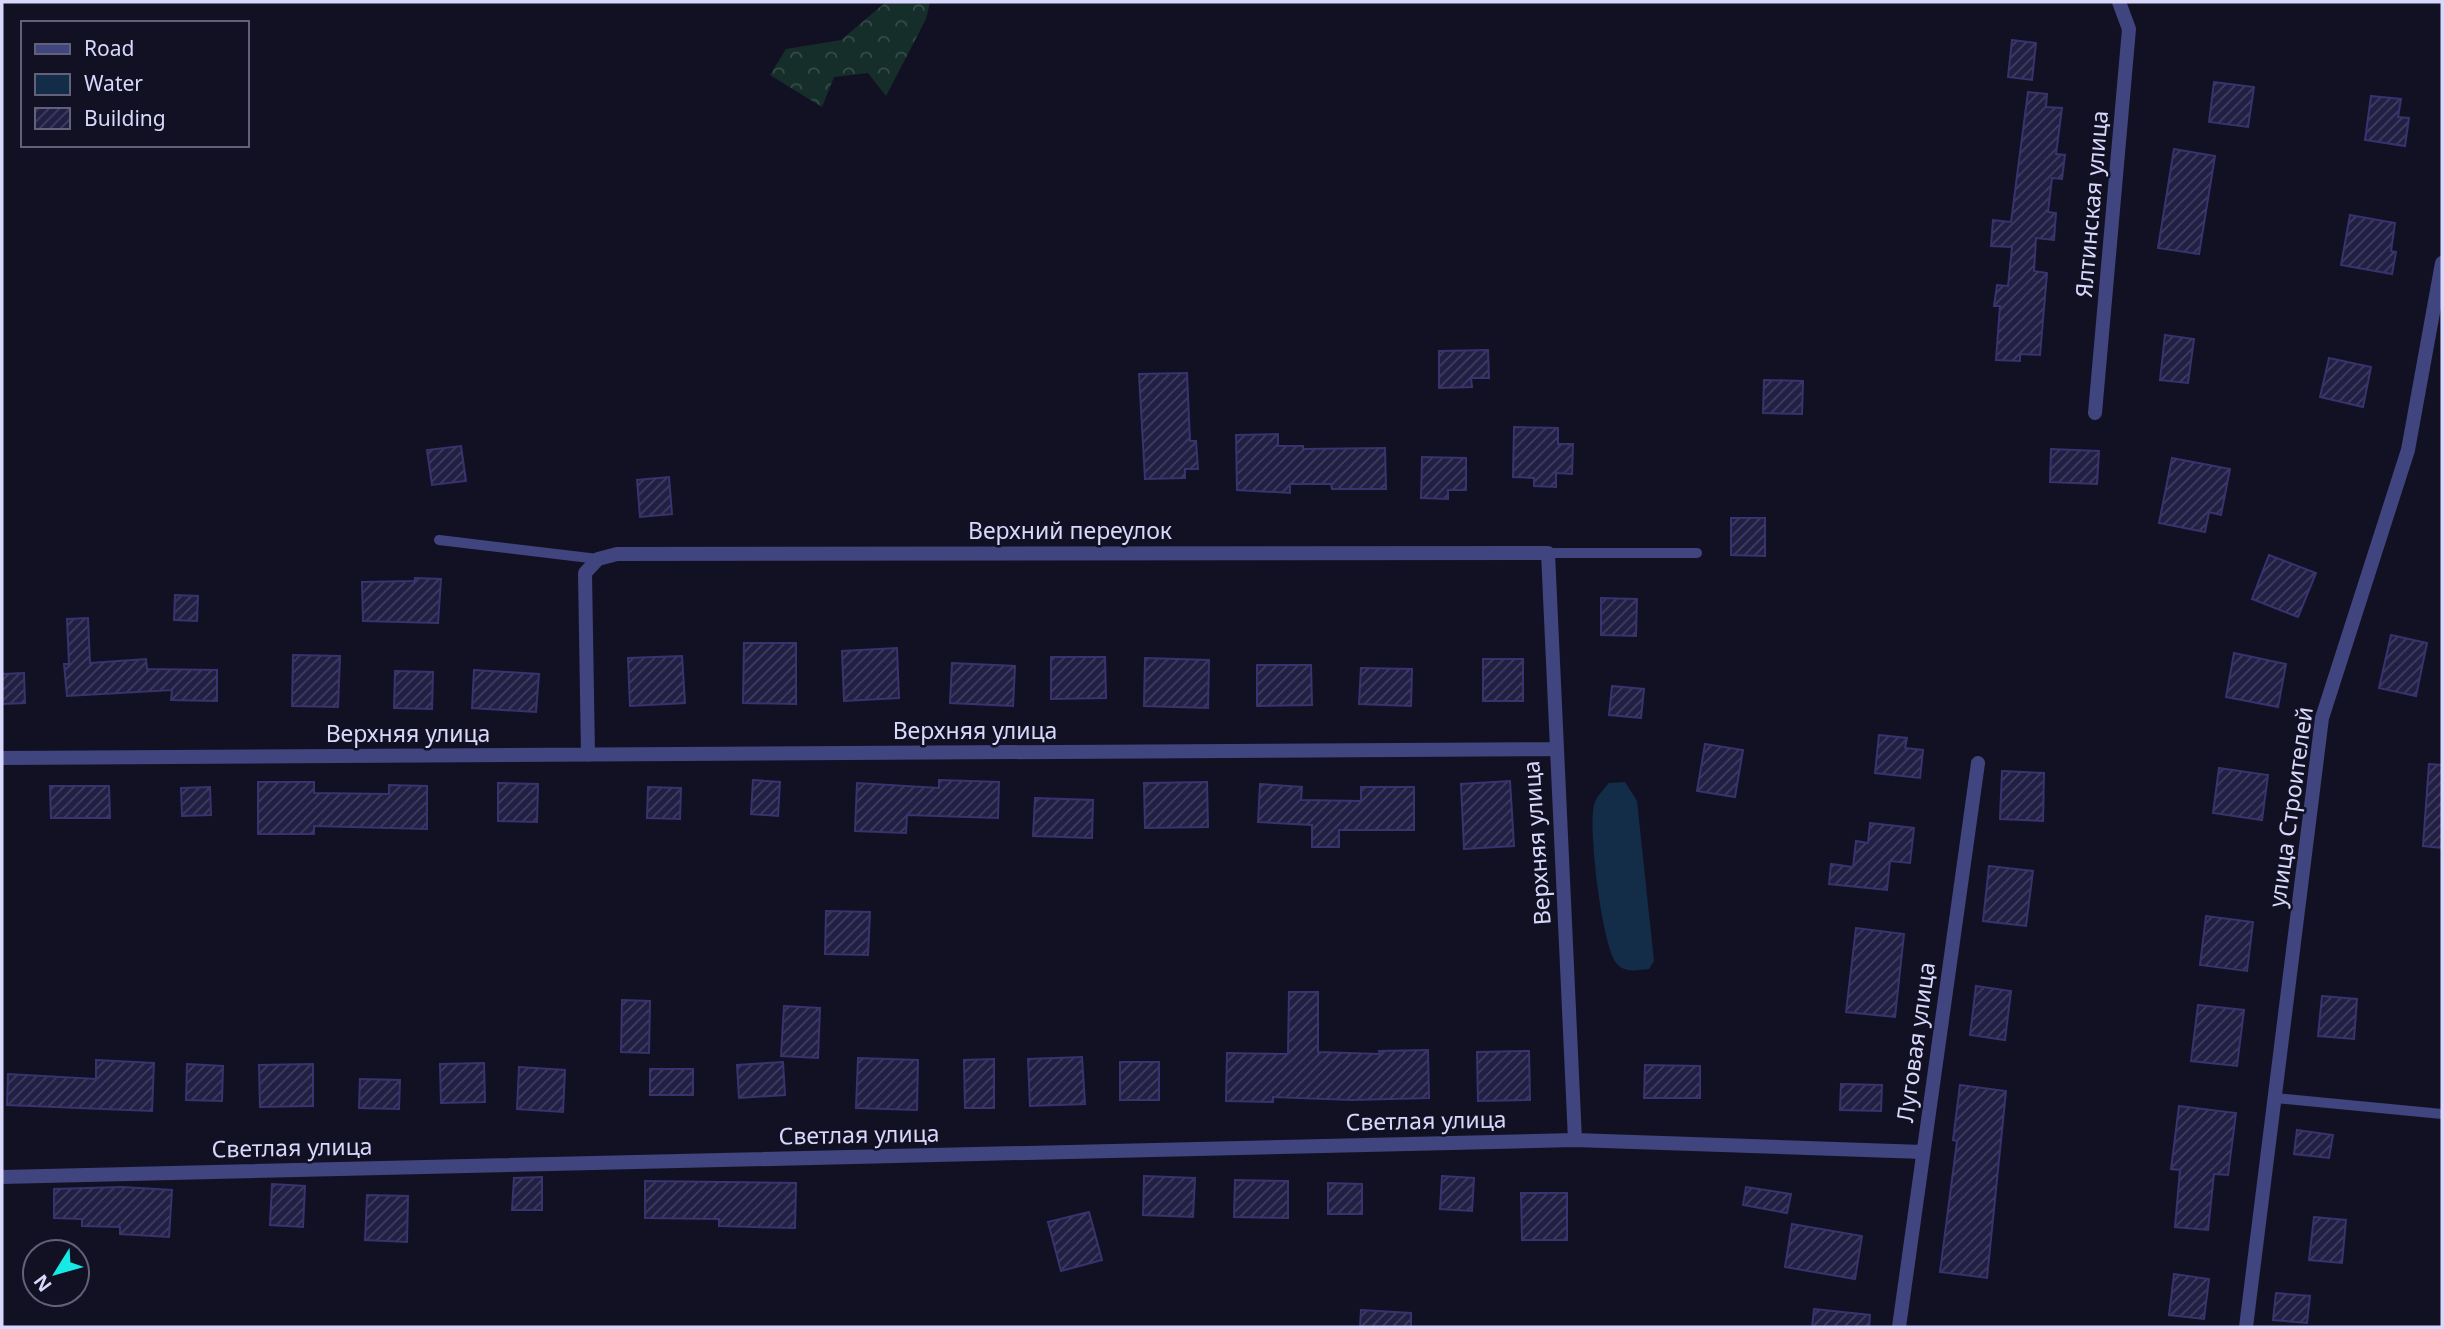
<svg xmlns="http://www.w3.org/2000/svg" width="2444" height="1329" font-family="'Noto Sans',sans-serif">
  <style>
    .forest { fill: url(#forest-crowns) }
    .water { fill: #132c47 }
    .building { fill: url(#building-hatch); stroke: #38336e; stroke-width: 2 }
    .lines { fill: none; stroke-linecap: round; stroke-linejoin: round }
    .service { stroke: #40457f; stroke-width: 10 }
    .minor { stroke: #40457f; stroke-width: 14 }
    .labels { text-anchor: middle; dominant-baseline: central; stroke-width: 5; stroke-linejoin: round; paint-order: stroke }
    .street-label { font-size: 23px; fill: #d8d8fc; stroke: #121124 }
  </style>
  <defs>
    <pattern id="forest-crowns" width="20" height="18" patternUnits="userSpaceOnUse" patternTransform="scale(1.75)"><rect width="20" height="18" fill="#152e2a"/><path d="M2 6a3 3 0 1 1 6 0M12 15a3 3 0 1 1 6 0" fill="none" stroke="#364c4a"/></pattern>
    <pattern id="building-hatch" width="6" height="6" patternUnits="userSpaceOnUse" patternTransform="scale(1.75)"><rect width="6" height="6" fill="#221f44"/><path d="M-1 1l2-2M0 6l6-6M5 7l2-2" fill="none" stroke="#413f60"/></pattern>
  </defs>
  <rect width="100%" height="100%" fill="#121124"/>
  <path class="forest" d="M886,2H930L926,19L886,96L868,73L834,77L822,107L770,75L786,49L841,40Z"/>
  <path class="water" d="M1625,782L1637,801L1654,961L1649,969C1638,970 1626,973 1618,965C1602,951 1588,827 1594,805C1596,797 1604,789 1609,783Z"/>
  <path class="building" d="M2012,40L2036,43L2032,80L2008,77Z
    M2214,82L2254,87L2248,127L2209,122Z
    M2028,92L2047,94L2046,107L2062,108L2056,154L2065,155L2062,179L2052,178L2048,212L2056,213L2054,240L2036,238L2034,271L2047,273L2040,355L2020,354V361L1996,360L2000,306H1994L1997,285L2008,286L2012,247L1991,246L1993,220L2011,222Z
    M2371,96L2401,99L2398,117L2409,118L2405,146L2365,140Z
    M2174,149L2215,156L2199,254L2158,248Z
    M2350,215L2395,223L2391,251L2396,252L2392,274L2341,265Z
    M2165,335L2194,339L2188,383L2160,380Z
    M1488,350L1489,378H1471L1472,387L1439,388V351Z
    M2329,358L2371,367L2363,407L2320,397Z
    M1187,373L1190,441H1196L1198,469H1185V478L1145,479L1139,374Z
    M1764,380L1803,381L1802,414L1763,413Z
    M1514,427L1558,428V444H1573L1572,474L1556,473V487L1534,486V478L1513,477Z
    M1278,434V446H1303V449L1385,448L1386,489H1332L1331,484H1290V493L1237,490L1236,435Z
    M461,446L466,481L432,485L427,450Z
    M2051,449L2099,451L2097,484L2050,482Z
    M1422,457L1466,458V490H1448V499L1421,498Z
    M2172,458L2230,469L2221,515L2209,512L2205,532L2159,523Z
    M669,477L672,514L640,517L637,480Z
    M1731,518H1765V556L1731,555Z
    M2269,555L2316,573L2298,617L2252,599Z
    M415,578L441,579L438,623L363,621L362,582L415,581Z
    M175,595L198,596L197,621L174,620Z
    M1601,598L1637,599L1636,636L1601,635Z
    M88,618L90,663L146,659L147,669L217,670V701L171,700L172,690L67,696L64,664H69L67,619Z
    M2391,635L2427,643L2416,696L2379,688Z
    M744,643H796V704L743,703Z
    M897,648L899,698L844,701L842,651Z
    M2234,653L2286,664L2278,707L2226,697Z
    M293,655L340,656L338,707L292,706Z
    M682,656L685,703L630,706L628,658Z
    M1051,657H1105L1106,698L1051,699Z
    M1145,658L1209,660L1208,708L1144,706Z
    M1483,659H1523V701H1483Z
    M952,663L1015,666L1013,706L950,703Z
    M1257,665H1311L1312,705L1257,706Z
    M1361,668L1412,669L1411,706L1359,704Z
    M474,670L539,674L536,712L472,708Z
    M395,671L433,672L432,709L394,708Z
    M24,673L25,703L2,704V674Z
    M1612,686L1644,689L1641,718L1609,715Z
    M1879,735L1907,738L1905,748L1923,750L1920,778L1875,773Z
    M1705,744L1743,750L1735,797L1697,791Z
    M2429,764L2442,765V848L2423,846Z
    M2219,768L2268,775L2262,820L2213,813Z
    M2002,771L2044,773L2043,821L2000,819Z
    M753,780L780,782L778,816L751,814Z
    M939,780L999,782L998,818L907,815L906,833L855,831L857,783L939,788Z
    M1510,781L1514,846L1464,849L1461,784Z
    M258,782H314V793L389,794V785L427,786V829L314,826V834H258Z
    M1207,782L1208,827L1145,828L1144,783Z
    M498,783L538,784L537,822L498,821Z
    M1260,784L1302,787L1301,800L1361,801V787H1414V830H1339V847H1312V825L1258,822Z
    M50,786H109L110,818H51Z
    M210,787L211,815L182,816L181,788Z
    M648,787L681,788L680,819L647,818Z
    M1035,798L1093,800L1092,838L1033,836Z
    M1870,823L1914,828L1910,863L1890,861L1887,890L1829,884L1831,864L1853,867L1856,841L1868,843Z
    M1989,866L2033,871L2026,926L1983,921Z
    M826,911L870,912L868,955L825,954Z
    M2206,916L2253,922L2247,971L2200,965Z
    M1856,928L1904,934L1895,1017L1846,1012Z
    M1976,986L2011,991L2005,1040L1970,1035Z
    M1289,992H1318V1052L1380,1054L1379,1051L1428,1050L1429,1098L1352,1100L1273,1097V1102L1226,1101L1227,1053L1288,1054Z
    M2322,996L2357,999L2354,1039L2318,1036Z
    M622,1000L650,1001L649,1053L621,1052Z
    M2198,1005L2244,1010L2237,1066L2191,1061Z
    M784,1006L820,1008L818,1058L781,1056Z
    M1529,1051L1530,1100L1478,1101L1477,1052Z
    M1082,1057L1085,1104L1030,1106L1028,1059Z
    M858,1058L918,1060L917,1110L856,1108Z
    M994,1059V1108H965L964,1060Z
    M96,1060L154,1063L152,1111L7,1105L8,1074L96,1079Z
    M783,1062L785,1095L739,1098L737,1065Z
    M1120,1062H1159V1100H1120Z
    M484,1063L485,1102L441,1103L440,1064Z
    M187,1064L223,1066L222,1101L186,1100Z
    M313,1064V1106L260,1107L259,1065Z
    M1645,1065L1700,1066V1098H1644Z
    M519,1067L565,1070L563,1112L517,1109Z
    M650,1069H693V1095H650Z
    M360,1079L400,1080L399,1109L359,1108Z
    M1841,1084L1882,1085L1881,1111L1840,1110Z
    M1960,1085L2006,1091L1987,1278L1940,1272L1957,1141L1953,1140Z
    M2179,1106L2236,1113L2228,1175L2214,1174L2208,1230L2175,1227L2180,1170L2171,1169Z
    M2297,1130L2333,1135L2329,1158L2294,1154Z
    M1144,1176L1195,1178L1193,1217L1143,1215Z
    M1442,1176L1474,1178L1472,1211L1440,1209Z
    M542,1177V1210H512L514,1178Z
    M1235,1180L1288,1181V1218L1234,1217Z
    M645,1181L796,1183L795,1228L719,1226V1219L645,1218Z
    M1328,1183L1362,1184V1214H1328Z
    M272,1184L305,1186L303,1227L270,1225Z
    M122,1187L172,1190L169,1237L120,1234V1227L82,1226V1219L54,1218V1189Z
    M1746,1187L1791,1194L1787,1213L1743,1205Z
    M1521,1193H1567V1240H1522Z
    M367,1195L408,1196L407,1242L365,1240Z
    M1089,1212L1102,1260L1061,1271L1048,1222Z
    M2314,1217L2346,1220L2342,1263L2309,1260Z
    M1792,1224L1862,1236L1855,1279L1785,1267Z
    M2174,1274L2209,1279L2204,1319L2169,1315Z
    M2276,1293L2310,1296L2307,1323L2273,1320Z
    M1814,1309L1870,1315L1869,1327H1812Z
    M1361,1310L1411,1313V1327H1360Z"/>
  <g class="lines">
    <path class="service" d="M439,540L598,559
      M1548,553H1697
      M2276,1098L2442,1114"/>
    <path class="minor" d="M2095,413L2129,29L2119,2
      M588,755L585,573L598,559L617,554L1548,553L1557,749
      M2,758L1557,749L1575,1140
      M2,1177L1575,1140L1923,1152
      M1899,1327L1978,763
      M2246,1327L2322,718L2408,450L2442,263"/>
  </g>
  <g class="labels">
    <g class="street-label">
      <text transform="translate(2091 204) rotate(-85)">Ялтинская улица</text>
      <text x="1070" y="530">Верхний переулок</text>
      <text x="975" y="730">Верхняя улица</text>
      <text x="408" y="733">Верхняя улица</text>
      <text transform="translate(2290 807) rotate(-82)">улица Строителей</text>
      <text transform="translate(1536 843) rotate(-94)">Верхняя улица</text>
      <text transform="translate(1915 1042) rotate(-82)">Луговая улица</text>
      <text transform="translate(1426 1120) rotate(-1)">Светлая улица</text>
      <text transform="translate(859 1134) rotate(-1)">Светлая улица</text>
      <text transform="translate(292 1147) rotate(-1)">Светлая улица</text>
    </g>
  </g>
  <rect width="2444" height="1329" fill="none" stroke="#d8d8fc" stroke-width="7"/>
  <rect x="21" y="21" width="228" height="126" fill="#121124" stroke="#61617a" stroke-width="2"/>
  <rect x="35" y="44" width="35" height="10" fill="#40457f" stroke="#61617a" stroke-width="2"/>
  <text x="84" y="56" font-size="21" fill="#d8d8fc">Road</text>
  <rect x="35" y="74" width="35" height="21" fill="#132c47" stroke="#61617a" stroke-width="2"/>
  <text x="84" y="91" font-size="21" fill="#d8d8fc">Water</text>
  <rect x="35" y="108" width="35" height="21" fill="url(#building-hatch)" stroke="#61617a" stroke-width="2"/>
  <text x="84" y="126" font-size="21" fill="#d8d8fc">Building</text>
  <g transform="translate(56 1273) rotate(233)"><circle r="33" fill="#121124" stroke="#61617a" stroke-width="2"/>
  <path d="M0-5L12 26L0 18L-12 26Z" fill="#15eae7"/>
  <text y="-10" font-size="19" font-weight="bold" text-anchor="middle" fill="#d8d8fc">N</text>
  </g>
</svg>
